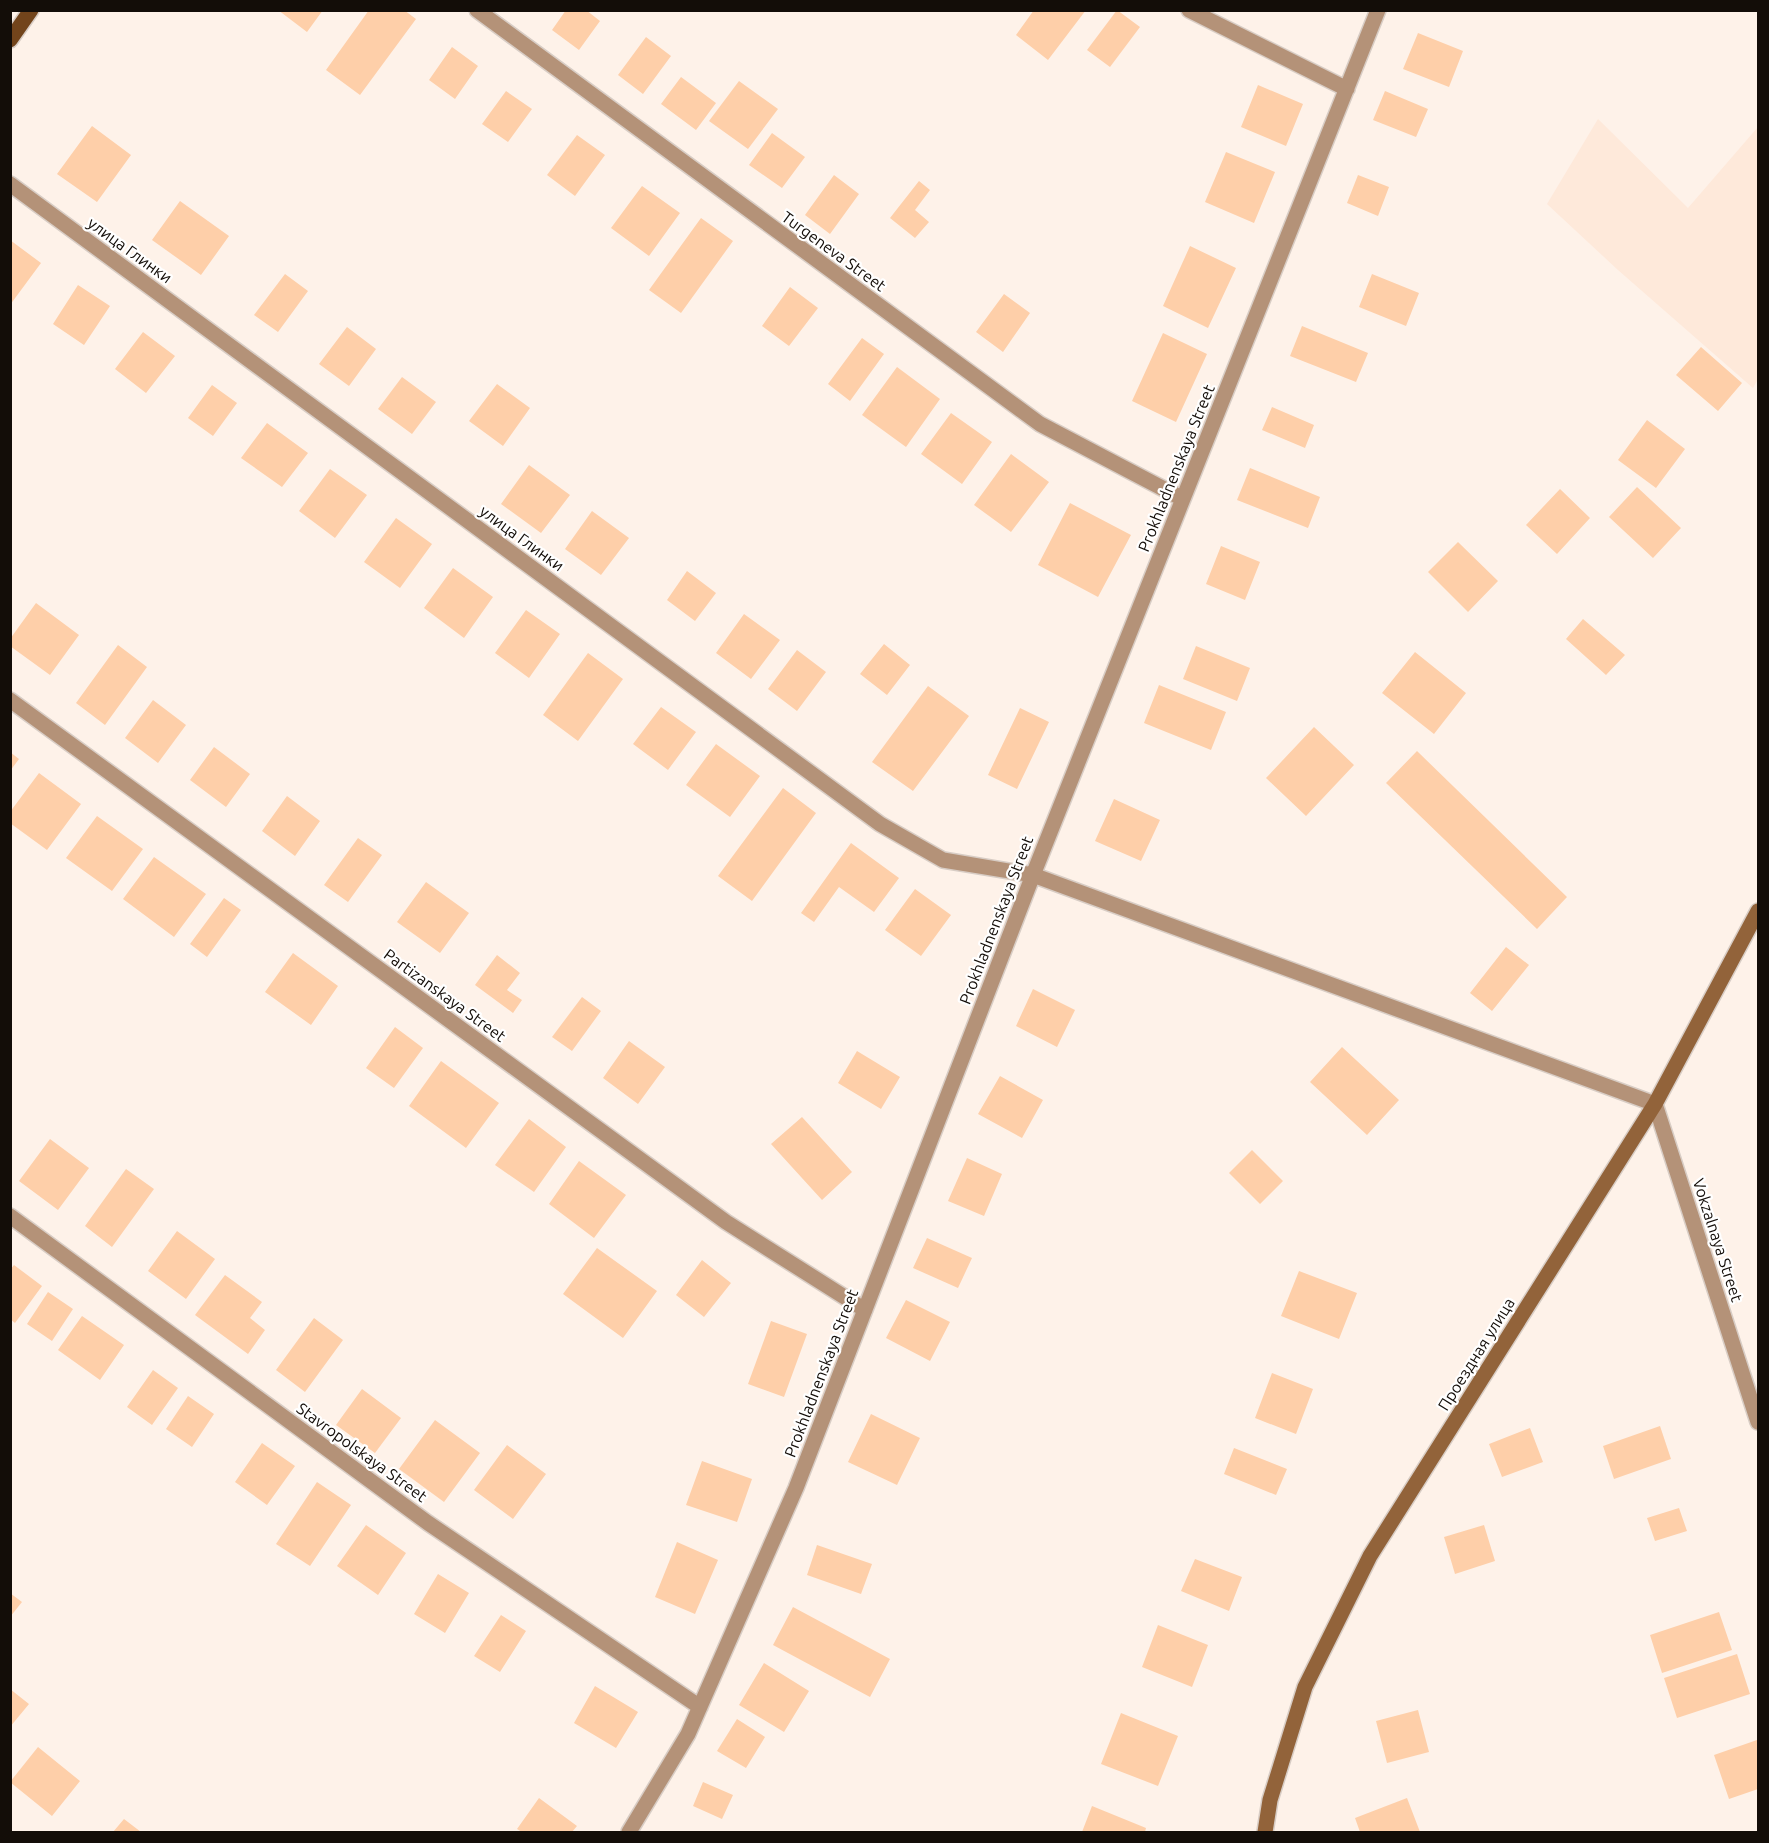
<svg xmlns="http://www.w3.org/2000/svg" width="1769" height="1843" font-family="Ubuntu,sans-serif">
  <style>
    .built { fill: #fee9da }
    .building { fill: #fecfa9 }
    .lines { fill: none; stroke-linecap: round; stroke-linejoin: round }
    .minor-casing { stroke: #d8cdc5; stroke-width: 18 }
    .tertiary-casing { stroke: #d8cdc5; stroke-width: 18 }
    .secondary-casing { stroke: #d8cdc5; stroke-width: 18 }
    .primary-casing { stroke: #d8cdc5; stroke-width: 18 }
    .minor { stroke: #b49278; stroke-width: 15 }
    .tertiary { stroke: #b49278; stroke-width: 15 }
    .secondary { stroke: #92633a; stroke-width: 15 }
    .primary { stroke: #72441b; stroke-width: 15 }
    .labels { text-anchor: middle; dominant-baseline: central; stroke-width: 4.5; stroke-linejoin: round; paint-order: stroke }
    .street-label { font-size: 16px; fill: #130d08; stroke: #fff }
  </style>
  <rect width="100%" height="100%" fill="#fef2e9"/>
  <path class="built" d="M1598,119L1688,208L1758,127V379L1753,388L1618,270L1547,204Z"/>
  <path class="building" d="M278,10H323L307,32Z
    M369,10H404L416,19L360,95L326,70Z
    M566,10H586L600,21L579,50L552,30Z
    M1034,10H1086L1048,60L1016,35Z
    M1117,10L1140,27L1110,67L1087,50Z
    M1418,33L1463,51L1449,87L1403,69Z
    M646,37L671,56L643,94L618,75Z
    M452,47L478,66L455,99L429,80Z
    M681,77L716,103L696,130L661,104Z
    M739,81L778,109L748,149L709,121Z
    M1258,85L1303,104L1286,146L1241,127Z
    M506,91L532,109L508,142L482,124Z
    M1385,91L1428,109L1416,137L1373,120Z
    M92,126L131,155L97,202L57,174Z
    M772,133L805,157L782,188L749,165Z
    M577,135L605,155L575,196L547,175Z
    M1226,152L1275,172L1254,223L1205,202Z
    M834,175L859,194L830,234L805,215Z
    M1358,175L1389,187L1378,216L1347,203Z
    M919,181L930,190L915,210L929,222L915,238L890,218Z
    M642,186L680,213L649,256L611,228Z
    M180,201L229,236L201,275L152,240Z
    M701,218L733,241L681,313L649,290Z
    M10,240L41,263L10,305Z
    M1190,246L1236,268L1208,328L1163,306Z
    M285,274L308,291L278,332L254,315Z
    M1372,274L1419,293L1406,326L1359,307Z
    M78,285L110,306L84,345L53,324Z
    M790,287L818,308L789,346L762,326Z
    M1004,294L1030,313L1003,352L976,332Z
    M1302,326L1368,353L1356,382L1290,356Z
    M347,327L376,349L349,386L319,364Z
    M143,332L175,356L146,393L115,369Z
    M1163,333L1207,354L1176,422L1132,401Z
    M862,338L884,354L850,401L828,384Z
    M1701,347L1742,383L1718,411L1676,375Z
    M897,367L940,399L906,447L862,415Z
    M402,377L436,402L412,434L378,409Z
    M497,384L530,408L503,446L469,421Z
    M212,385L237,403L213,436L188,418Z
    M1272,407L1314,425L1305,448L1262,430Z
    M951,413L992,442L962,484L921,454Z
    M1647,420L1685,449L1656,488L1618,460Z
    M267,423L308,453L282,487L241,458Z
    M1011,454L1049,482L1011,532L974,505Z
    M529,465L570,495L541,533L501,504Z
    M1250,468L1320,497L1308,528L1237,500Z
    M330,469L367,495L335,538L299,511Z
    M1637,487L1681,528L1653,558L1609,517Z
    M1560,489L1590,518L1557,554L1526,525Z
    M1070,503L1131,535L1098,597L1038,565Z
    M592,511L629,538L601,575L565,549Z
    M396,518L432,544L400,588L364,562Z
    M1458,542L1498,581L1468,612L1428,572Z
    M1221,546L1260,562L1245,600L1206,584Z
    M453,568L493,597L464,638L424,608Z
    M687,571L716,593L695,621L667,600Z
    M36,603L79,635L50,675L10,646V639Z
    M526,610L560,634L529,678L495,653Z
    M744,614L780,640L751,679L716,653Z
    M1583,619L1625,655L1606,675L1566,639Z
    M884,644L910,665L887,695L860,674Z
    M118,645L147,667L105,725L76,703Z
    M1196,646L1250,668L1237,701L1183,679Z
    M797,650L826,672L797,711L768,689Z
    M1415,652L1466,693L1434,734L1382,693Z
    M588,653L623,679L578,741L543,715Z
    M1159,685L1226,712L1211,750L1144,723Z
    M928,686L969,716L913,791L872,762Z
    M153,700L186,725L158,763L125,738Z
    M661,707L696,732L668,770L633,744Z
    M1020,708L1049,722L1017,789L988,775Z
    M1314,727L1354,765L1306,816L1266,778Z
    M716,744L760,776L730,817L686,785Z
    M214,747L250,774L226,807L190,780Z
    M1417,751L1567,897L1537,929L1386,783Z
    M10,752L19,759L10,771Z
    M39,773L81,804L47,850L10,823V812Z
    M783,788L816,813L752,901L718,876Z
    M287,796L320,821L295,856L262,831Z
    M1114,799L1160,820L1141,861L1095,841Z
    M97,816L143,849L112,891L66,858Z
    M358,838L382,855L348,902L324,885Z
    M851,843L899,878L874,912L839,887L814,922L801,913Z
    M154,857L206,894L174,937L123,899Z
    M426,882L469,913L440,953L397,922Z
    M915,889L951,915L921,956L885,930Z
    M224,898L241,910L207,957L190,944Z
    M1506,947L1529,965L1492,1011L1470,993Z
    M293,953L338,986L311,1025L265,992Z
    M497,955L520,973L507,990L522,1000L513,1013L475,985Z
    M1033,989L1075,1010L1057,1047L1016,1026Z
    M582,997L601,1011L572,1051L552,1037Z
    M395,1027L423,1048L394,1088L366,1068Z
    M629,1041L665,1067L638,1104L603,1078Z
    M1342,1047L1399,1100L1367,1135L1310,1082Z
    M857,1051L900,1077L881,1109L838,1083Z
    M441,1061L499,1103L466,1148L409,1106Z
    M1000,1076L1043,1100L1022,1138L978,1114Z
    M802,1117L852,1172L822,1200L771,1144Z
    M529,1119L566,1147L534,1192L495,1165Z
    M50,1139L89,1168L58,1210L19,1181Z
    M1252,1150L1283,1181L1260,1204L1229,1173Z
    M967,1158L1002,1174L984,1216L948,1201Z
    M579,1161L626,1195L594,1238L549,1204Z
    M126,1169L154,1189L112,1247L85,1226Z
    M177,1231L215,1259L186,1299L148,1271Z
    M927,1238L972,1258L958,1288L913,1268Z
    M597,1248L657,1291L623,1338L563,1294Z
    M702,1260L731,1283L704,1317L676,1295Z
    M14,1265L42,1286L15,1323L10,1319V1270Z
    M1299,1271L1357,1293L1339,1339L1281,1316Z
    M225,1275L262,1302L250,1318L265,1330L248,1354L195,1315Z
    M48,1292L73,1309L52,1341L27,1324Z
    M906,1300L950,1322L930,1361L886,1338Z
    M82,1316L124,1345L100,1380L58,1350Z
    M314,1318L343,1340L305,1392L276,1370Z
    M771,1321L807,1334L784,1397L748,1384Z
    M153,1370L178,1388L152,1425L127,1407Z
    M1272,1373L1313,1389L1296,1434L1255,1418Z
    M362,1389L401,1418L375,1453L336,1425Z
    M188,1396L214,1414L192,1447L166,1429Z
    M871,1414L920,1438L897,1485L848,1462Z
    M435,1420L480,1453L444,1502L399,1469Z
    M1660,1426L1671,1459L1614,1479L1603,1446Z
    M1530,1428L1543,1462L1502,1477L1489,1444Z
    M262,1443L295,1466L267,1505L235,1482Z
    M507,1445L546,1474L513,1519L474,1490Z
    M1234,1448L1287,1469L1276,1495L1224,1474Z
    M702,1461L752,1479L737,1522L686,1505Z
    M317,1482L351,1505L310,1566L276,1544Z
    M1679,1508L1687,1531L1655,1541L1647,1518Z
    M366,1525L406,1553L378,1595L337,1566Z
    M1484,1525L1495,1561L1455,1574L1444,1537Z
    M677,1542L718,1560L695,1614L655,1597Z
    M817,1545L872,1564L861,1594L807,1575Z
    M1195,1559L1242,1577L1229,1611L1181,1591Z
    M438,1574L469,1593L445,1633L414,1614Z
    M10,1593L22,1602L10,1617Z
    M793,1607L890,1659L870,1697L773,1645Z
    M1719,1612L1732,1650L1662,1673L1650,1635Z
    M501,1615L526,1631L500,1672L474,1656Z
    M1158,1625L1208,1645L1192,1687L1142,1667Z
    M1737,1654L1750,1694L1677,1718L1664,1678Z
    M764,1663L809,1691L784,1732L739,1705Z
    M595,1686L638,1712L616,1748L574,1723Z
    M10,1689L29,1704L10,1727Z
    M1418,1710L1429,1752L1387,1763L1376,1721Z
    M1121,1713L1178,1736L1158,1786L1101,1764Z
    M737,1719L765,1737L746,1768L717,1751Z
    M1757,1740L1758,1789L1729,1799L1714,1755Z
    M38,1747L80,1781L52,1816L10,1782Z
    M703,1782L733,1795L722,1819L693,1806Z
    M539,1798L577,1826L572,1832H522L517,1829Z
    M1407,1798L1420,1832H1360L1355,1818Z
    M1092,1806L1146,1828L1145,1832H1082Z
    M124,1819L141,1832H113Z"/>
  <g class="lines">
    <defs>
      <path id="minor" d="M477,10L1040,424L1183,499
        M1189,10L1347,89
        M10,184L880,824L943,860L1033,875L1655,1104
        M10,700L726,1222L865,1310
        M10,1216L428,1523L700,1707
        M629,1832L688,1734L796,1488L1033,875L1378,10"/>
      <path id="tertiary" d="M1655,1104L1758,1422"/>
      <path id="secondary" d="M1265,1832L1270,1800L1305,1687L1370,1556L1655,1104L1758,911"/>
      <path id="primary" d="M10,40L31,10"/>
    </defs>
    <use href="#minor" class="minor-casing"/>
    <use href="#tertiary" class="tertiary-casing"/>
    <use href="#secondary" class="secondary-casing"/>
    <use href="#primary" class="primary-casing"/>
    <use href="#minor" class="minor"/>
    <use href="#tertiary" class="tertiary"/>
    <use href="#secondary" class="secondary"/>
    <use href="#primary" class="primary"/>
  </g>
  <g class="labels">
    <g class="street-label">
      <text transform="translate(130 250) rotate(36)">улица Глинки</text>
      <text transform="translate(834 251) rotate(36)">Turgeneva Street</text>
      <text transform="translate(1176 468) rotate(-68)">Prokhladnenskaya Street</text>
      <text transform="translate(522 538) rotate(36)">улица Глинки</text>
      <text transform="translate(996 920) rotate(-69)">Prokhladnenskaya Street</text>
      <text transform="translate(445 995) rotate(36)">Partizanskaya Street</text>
      <text transform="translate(1718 1240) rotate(72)">Vokzalnaya Street</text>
      <text transform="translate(1476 1354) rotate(-58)">Проездная улица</text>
      <text transform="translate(821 1373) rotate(-69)">Prokhladnenskaya Street</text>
      <text transform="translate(362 1452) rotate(36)">Stavropolskaya Street</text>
    </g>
  </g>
  <rect width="1769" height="1843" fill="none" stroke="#130d08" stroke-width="24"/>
</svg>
